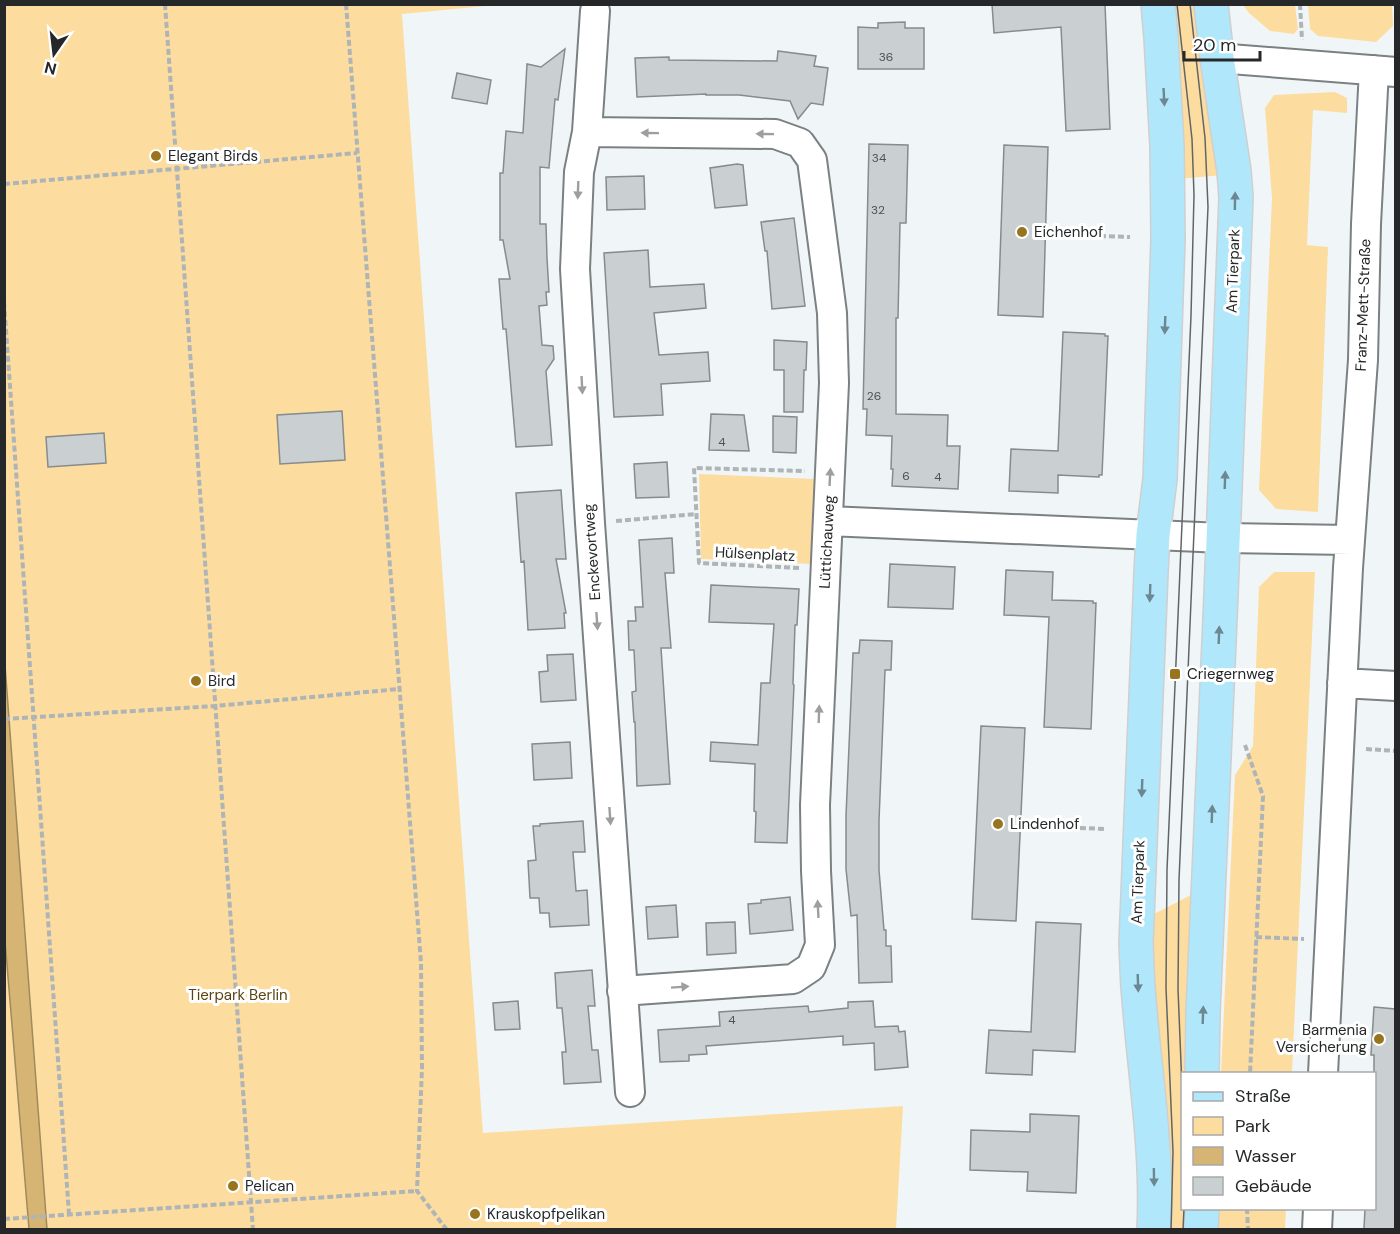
<svg xmlns="http://www.w3.org/2000/svg" width="1400" height="1234" font-family="'DM Sans',sans-serif">
  <style>
    .green { fill: #fcdd9f }
    .water { fill: #d5b474; stroke: #a08a5d; stroke-width: 1.5 }
    .building { fill: #cad0d2; stroke: #868b8d; stroke-width: 1.5 }
    .lines { fill: none; stroke-linecap: round; stroke-linejoin: round }
    .minor-casing { stroke: #7b8082; stroke-width: 32 }
    .major-casing { stroke: #cfcfd0; stroke-width: 36 }
    .path { stroke: #afb4b6; stroke-width: 4; stroke-dasharray: 6 3; stroke-linecap: butt }
    .minor { stroke: #fff; stroke-width: 28 }
    .major { stroke: #b1e7fa; stroke-width: 33 }
    .tram { stroke: #626567; stroke-width: 1.5 }
    .oneway { fill: #6b8791 }
    .oneway2 { fill: #9d9e9e }
    .poi-dot { fill: #99741f; stroke: #fff; stroke-width: 2 }
    .labels { text-anchor: middle; dominant-baseline: central; stroke-width: 6; stroke-linejoin: round; paint-order: stroke }
    .number-label { font-size: 12px; fill: #4e5152 }
    .poi-label { font-size: 15px; fill: #252728; stroke: #fff; text-anchor: start }
    .street-label { font-size: 15px; fill: #252728; stroke: #fff }
    .park-label { font-size: 15px; fill: #5a4411; stroke: #fff }
  </style>
  <rect width="100%" height="100%" fill="#f0f6f8"/>
  <path class="green" d="M4,5H496L402,14L483,1133L903,1106L896,1229H5Z
    M1168,5H1200L1223,175L1178,179Z
    M1243,5H1295L1298,29L1294,34L1270,31L1249,13Z
    M1308,5H1392L1393,26L1376,42L1318,36L1310,29Z
    M1335,92L1347,98V113L1313,110L1307,245L1328,247L1318,512L1276,509L1259,490L1272,198L1265,108L1274,95Z
    M699,474L815,479L811,564L701,559Z
    M1274,572H1315L1292,1073H1221L1235,775L1253,746L1259,587Z
    M1197,892L1192,1073L1182,1074V1208L1194,1209L1193,1229H1165L1148,917Z
    M1215,1209H1286L1285,1229L1214,1230Z"/>
  <path class="water" d="M4,665H5L47,1229H29L5,941Z"/>
  <path class="building" d="M992,4H1105L1110,129L1066,131L1061,27L994,33Z
    M905,22V28H924V69H858V27L878,28V23Z
    M565,49L558,100L555,99L549,168L540,167V224H546L547,258L549,292H546L547,305L539,306L542,345L553,346L554,359L546,371L552,445L516,447L506,329H503L499,279H510L503,240H500V173H503L506,131L523,133L527,64L541,67Z
    M778,51L816,56L814,66L828,68L823,105L811,103L798,119L790,101L739,95H706V94L637,97L635,58L669,57V60L777,61Z
    M457,73L491,80L487,104L452,98Z
    M869,144L908,145L906,223H900L898,318H896V414L948,415L947,446H960L958,489L892,486L893,469H891L892,436L866,435L867,409H863Z
    M1004,145L1048,147L1043,317L998,315Z
    M737,164L743,165L747,205L715,208L710,168Z
    M644,176L645,209L607,210L606,177Z
    M794,218L805,306L772,309L767,251H765L761,222Z
    M648,250L650,287L704,284L706,308L654,313L659,355L708,352L710,381L661,384L663,415L614,417L604,253Z
    M1063,332L1105,334V336H1108L1102,475H1099V477L1058,475V493L1009,491L1011,449L1058,451Z
    M774,340L807,342L806,370H804L803,412H784V370H774Z
    M342,411L345,460L280,464L277,415Z
    M711,414L744,415L749,451L709,450Z
    M773,416L797,417L796,453L773,452Z
    M104,433L106,463L48,467L46,437Z
    M667,462L669,497L636,498L634,464Z
    M561,490L566,559H556L566,613H564L565,628L528,630L524,561L521,562L516,493Z
    M672,538L674,573H665L671,648H661L670,784L637,786L635,722H634L632,692L636,691L634,650H629L628,621H636L635,607H643L639,540Z
    M890,564L955,567L953,609L888,607Z
    M1006,570L1053,572L1052,600L1093,601V603H1096L1091,729L1044,727L1049,617L1004,615Z
    M711,585L799,589L797,625H795L793,684L794,685L787,843L755,842L756,812L754,811L755,764L710,761L711,742L758,745L761,683H770L774,624L709,622Z
    M860,640L892,641L891,670H885L879,821V870L884,930H886V946H891L892,982L859,983L857,915L851,916L846,869V816L853,653H859Z
    M573,654L576,700L541,702L539,672L548,671L547,655Z
    M981,726L1025,728L1016,921L972,919Z
    M570,742L572,778L534,780L532,744Z
    M583,821L585,852H573L576,891L587,890L589,925L550,927L549,913H540L539,898H530L528,861L536,860L533,826H540V824Z
    M790,897L793,930L750,934L748,904L761,903V900Z
    M676,905L678,937L648,939L646,907Z
    M735,922L736,953L707,955L706,923Z
    M1036,922L1081,924L1075,1052L1033,1050L1032,1075L986,1073L989,1030L1031,1032Z
    M592,970L595,1006H588L592,1050H598L601,1082L564,1084L562,1052H566L562,1008H557L555,973Z
    M518,1001L520,1029L495,1030L493,1003Z
    M873,1001L875,1027L898,1026L899,1032L905,1031L908,1067L875,1070L874,1043L843,1045V1036L706,1046L707,1054L689,1055V1061L660,1062L658,1030L720,1026L719,1012L808,1006L809,1012L848,1008V1002Z
    M1374,1007L1395,1009V1230H1364V1228L1365,1209H1374V1055H1371Z
    M1030,1114L1079,1116L1076,1193L1027,1191L1028,1172L970,1170L971,1130L1030,1132Z"/>
  <g class="lines">
    <defs>
      <path id="minor" d="M595,11L587,132L579,172L575,269L590,523L630,1092
        M1217,58L1396,72
        M587,132L775,134L800,143L812,160L832,313L834,383L815,805L816,871L820,945L811,967L793,979L622,991
        M828,521L1223,538L1350,540
        M1342,683L1396,686
        M1323,1074L1348,568L1363,360L1366,224L1374,70
        M1317,1230L1318,1208"/>
      <path id="major" d="M1202,1074L1203,1013L1221,595L1236,197L1234,171L1217,58L1211,4
        M1154,1230C1158,1152 1145,1076 1139,999C1137,980 1137,962 1136,943L1151,573L1153,535L1160,479L1168,239L1167,146L1161,38L1158,4
        M1201,1230L1202,1208"/>
    </defs>
    <use href="#minor" class="minor-casing"/>
    <use href="#major" class="major-casing"/>
    <path class="path" d="M165,4L253,1230
      M346,4L421,963L422,1068L417,1191L447,1230
      M1300,4L1302,40
      M4,184L357,153
      M1046,234L1130,237
      M4,302L69,1214
      M616,521L696,514
      M799,568L699,563L694,468L805,471
      M4,719L215,706L399,689
      M1245,745L1263,796L1250,1074
      M1366,749L1396,751
      M1035,826L1106,829
      M1256,937L1304,939
      M1247,1208L1248,1230
      M4,1219L417,1191"/>
    <use href="#minor" class="minor"/>
    <use href="#major" class="major"/>
    <path class="tram" d="M1182,1088L1178,989L1179,880L1208,207L1205,138L1190,4
      M1171,1230L1173,1152L1166,988L1167,870L1191,316L1194,195L1192,139L1177,4
      M1183,1230L1184,1208"/>
  </g>
  <defs><path id="oneway-solid" d="M-6-.8H1V-3.2L6.5 0L1 3.2V.8H-6Z" transform="scale(1.5)"/></defs>
  <g class="oneway">
    <use href="#oneway-solid" transform="translate(1164 97) rotate(87)"/>
    <use href="#oneway-solid" transform="translate(1235 201) rotate(-89)"/>
    <use href="#oneway-solid" transform="translate(1165 325) rotate(92)"/>
    <use href="#oneway-solid" transform="translate(1225 480) rotate(-88)"/>
    <use href="#oneway-solid" transform="translate(1150 593) rotate(92)"/>
    <use href="#oneway-solid" transform="translate(1219 635) rotate(-88)"/>
    <use href="#oneway-solid" transform="translate(1142 788) rotate(92)"/>
    <use href="#oneway-solid" transform="translate(1212 814) rotate(-88)"/>
    <use href="#oneway-solid" transform="translate(1138 983) rotate(88)"/>
    <use href="#oneway-solid" transform="translate(1203 1015) rotate(-88)"/>
    <use href="#oneway-solid" transform="translate(1154 1177) rotate(89)"/>
  </g>
  <g class="oneway2">
    <use href="#oneway-solid" transform="translate(650 133) rotate(-179)"/>
    <use href="#oneway-solid" transform="translate(765 134) rotate(-179)"/>
    <use href="#oneway-solid" transform="translate(578 190) rotate(92)"/>
    <use href="#oneway-solid" transform="translate(582 385) rotate(87)"/>
    <use href="#oneway-solid" transform="translate(830 477) rotate(-87)"/>
    <use href="#oneway-solid" transform="translate(597 621) rotate(86)"/>
    <use href="#oneway-solid" transform="translate(819 714) rotate(-88)"/>
    <use href="#oneway-solid" transform="translate(610 816) rotate(86)"/>
    <use href="#oneway-solid" transform="translate(818 909) rotate(-93)"/>
    <use href="#oneway-solid" transform="translate(680 987) rotate(-4)"/>
  </g>
  <g class="poi-dot">
    <circle cx="156" cy="156" r="6"/>
    <circle cx="1022" cy="232" r="6"/>
    <rect x="1169" y="668" width="12" height="12" rx="3"/>
    <circle cx="196" cy="681" r="6"/>
    <circle cx="998" cy="824" r="6"/>
    <circle cx="1379" cy="1039" r="6"/>
    <circle cx="233" cy="1186" r="6"/>
    <circle cx="475" cy="1214" r="6"/>
  </g>
  <g class="labels">
    <g class="number-label">
      <text x="886" y="57">36</text>
      <text x="879" y="158">34</text>
      <text x="878" y="210">32</text>
      <text x="874" y="396">26</text>
      <text x="722" y="442">4</text>
      <text x="906" y="476">6</text>
      <text x="938" y="477">4</text>
      <text x="732" y="1020">4</text>
    </g>
    <g class="poi-label">
      <text x="168" y="156">Elegant Birds</text>
      <text x="1034" y="232">Eichenhof</text>
      <text x="1187" y="674">Criegernweg</text>
      <text x="208" y="681">Bird</text>
      <text x="1010" y="824">Lindenhof</text>
      <text x="1367" y="1030" text-anchor="end">Barmenia<tspan x="1367" dy="17">Versicherung</tspan></text>
      <text x="245" y="1186">Pelican</text>
      <text x="487" y="1214">Krauskopfpelikan</text>
    </g>
    <g class="street-label">
      <text transform="translate(1233 271) rotate(-88)">Am Tierpark</text>
      <text transform="translate(1363 305) rotate(-88)">Franz-Mett-Straße</text>
      <text transform="translate(827 542) rotate(-87)">Lüttichauweg</text>
      <text transform="translate(592 552) rotate(-94)">Enckevortweg</text>
      <text transform="translate(755 554) rotate(3)">Hülsenplatz</text>
      <text transform="translate(1138 882) rotate(-88)">Am Tierpark</text>
    </g>
    <g class="park-label">
      <text x="238" y="995">Tierpark Berlin</text>
    </g>
  </g>
  <rect width="1400" height="1234" fill="none" stroke="#252728" stroke-width="12"/>
  <rect x="1181" y="1072" width="195" height="138" fill="#ffffff" stroke="#a8a9a9" stroke-width="1.5"/>
  <rect x="1193" y="1092" width="30" height="9" fill="#b1e7fa" stroke="#a8a9a9" stroke-width="1.5"/>
  <text x="1235" y="1102" font-size="18" fill="#252728">Straße</text>
  <rect x="1193" y="1117" width="30" height="18" fill="#fcdd9f" stroke="#a8a9a9" stroke-width="1.5"/>
  <text x="1235" y="1132" font-size="18" fill="#252728">Park</text>
  <rect x="1193" y="1147" width="30" height="18" fill="#d5b474" stroke="#a8a9a9" stroke-width="1.5"/>
  <text x="1235" y="1162" font-size="18" fill="#252728">Wasser</text>
  <rect x="1193" y="1177" width="30" height="18" fill="#cad0d2" stroke="#a8a9a9" stroke-width="1.5"/>
  <text x="1235" y="1192" font-size="18" fill="#252728">Gebäude</text>
  <g transform="translate(54 54) rotate(194)" stroke="#ffffff" stroke-width="4.5" paint-order="stroke">
  <path d="M0-4.5L10 22L0 15L-10 22Z" fill="#252728"/>
  <text y="-9" font-size="16" font-weight="bold" text-anchor="middle" fill="#252728">N</text>
  </g>
  <path d="M1184 51v9h76v-9" fill="none" stroke="#252728" stroke-width="3"/>
  <text x="1193" y="51" font-size="18" fill="#252728" stroke="#ffffff" stroke-width="4.5" paint-order="stroke">20 m</text>
</svg>
